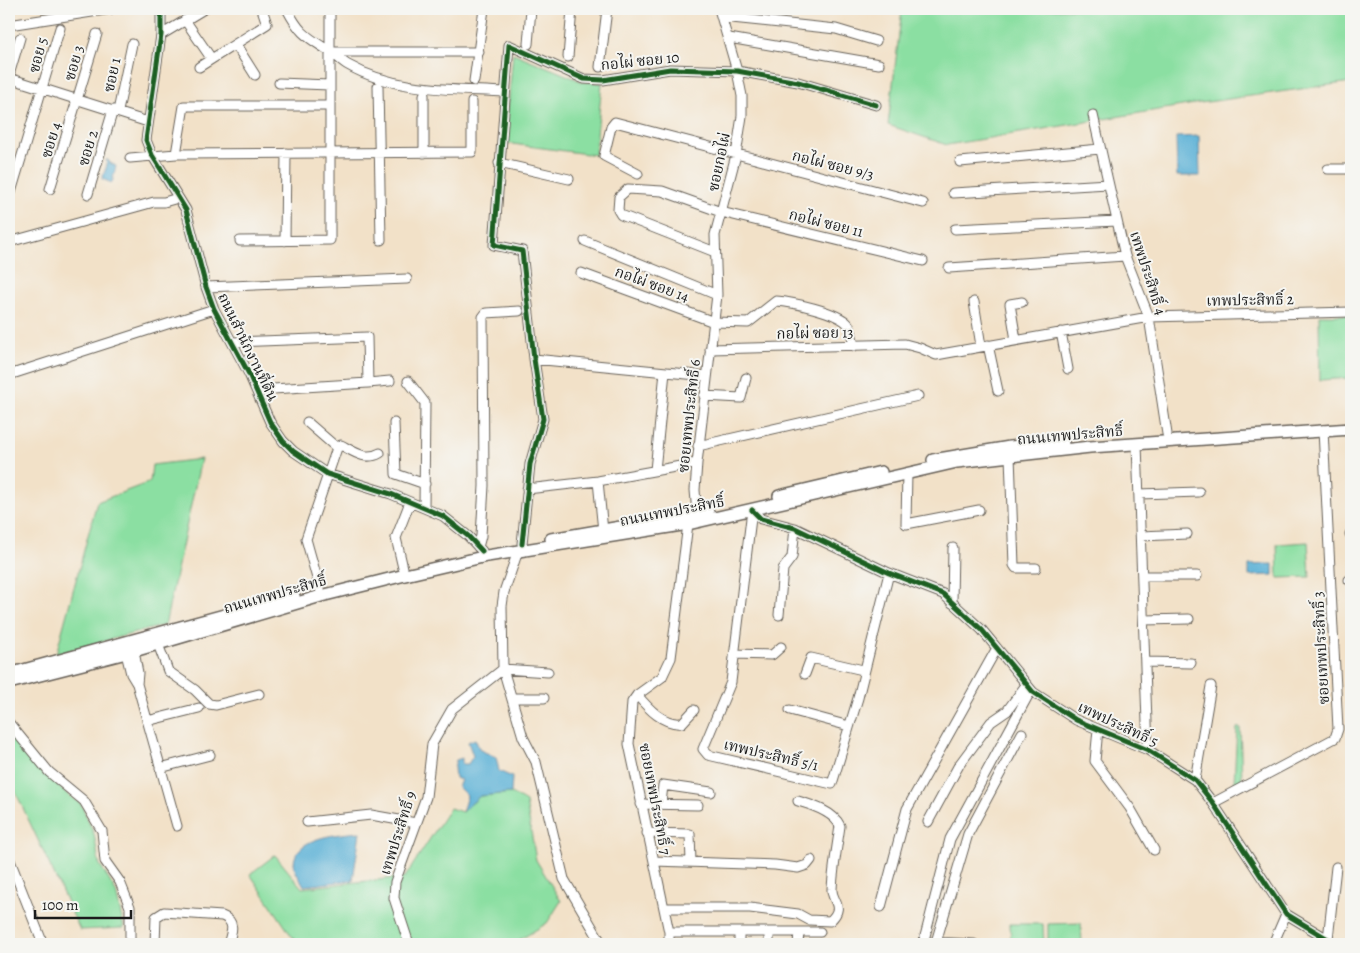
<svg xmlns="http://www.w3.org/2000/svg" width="1360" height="953" font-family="Alegreya,'Noto Serif Thai',serif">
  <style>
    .green { fill: #8bdfa2; stroke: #547e5f }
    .water { fill: #5ab0d6; stroke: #3b6679 }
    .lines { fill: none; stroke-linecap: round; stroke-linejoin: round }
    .minor-casing { stroke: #676158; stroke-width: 11 }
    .major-casing { stroke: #676158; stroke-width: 14 }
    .minor { stroke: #fff; stroke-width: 9 }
    .major { stroke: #fff; stroke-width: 11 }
    .cycleway-casing { stroke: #f6f6f2; stroke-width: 8 }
    .cycleway { stroke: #1b5e20; stroke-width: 5 }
    .labels { text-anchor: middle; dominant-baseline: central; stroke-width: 4; stroke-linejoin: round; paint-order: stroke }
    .street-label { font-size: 15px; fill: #1c1c1c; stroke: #f6f6f2 }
  </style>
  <rect width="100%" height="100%" fill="#f6f6f2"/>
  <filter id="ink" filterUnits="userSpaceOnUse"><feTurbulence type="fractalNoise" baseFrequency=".02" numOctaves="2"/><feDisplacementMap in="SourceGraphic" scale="10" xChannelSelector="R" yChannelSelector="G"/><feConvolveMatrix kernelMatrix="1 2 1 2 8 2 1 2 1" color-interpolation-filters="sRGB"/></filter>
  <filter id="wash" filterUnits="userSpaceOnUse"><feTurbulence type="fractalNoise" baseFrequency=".0096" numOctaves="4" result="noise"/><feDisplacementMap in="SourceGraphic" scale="20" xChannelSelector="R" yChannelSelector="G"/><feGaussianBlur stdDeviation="1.12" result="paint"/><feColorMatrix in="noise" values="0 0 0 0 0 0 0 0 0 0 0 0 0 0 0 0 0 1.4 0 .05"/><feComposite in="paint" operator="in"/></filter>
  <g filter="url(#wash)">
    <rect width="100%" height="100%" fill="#f2e1c8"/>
    <path class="green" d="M902,9H1351V82L1200,103L947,145L888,125Z
      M513,53L583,82L602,83L595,155L505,143Z
      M1319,315H1351V378L1320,380Z
      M201,459L165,625L56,654L97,502L150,482L152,465Z
      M1308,542L1310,577L1278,578L1277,544Z
      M1240,727L1242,780L1234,783L1237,728Z
      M9,733L62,790L81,804L94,834L99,863L116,892L124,928L80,930L9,778Z
      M511,793L526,802L536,860L561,901L547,923L513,944H460L451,940L419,944H297L250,874L275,855L302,888L405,877L450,808L462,812L480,796Z
      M1081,923L1082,944H1048V924Z
      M1010,924H1043L1044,944H1011Z"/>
    <path class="water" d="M1199,136L1200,176H1177L1176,137Z
      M106,160H108L110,163L116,166L112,183L102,179L107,165Z
      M1273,564V575L1249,576V565Z
      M475,739L480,750L496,757L499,771L512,777L511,793L480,796L462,812L467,796L458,787L461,780L455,778L454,768L456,760L462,758V764H468L473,756L468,742Z
      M360,832L353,880L304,886C301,880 294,871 294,864C294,836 341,834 360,832Z"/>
  </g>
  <g filter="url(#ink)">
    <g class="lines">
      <defs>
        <path id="minor" d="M161,9V35L146,140L152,155L186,210L206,287L214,309L249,374L270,422L283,441L293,451L327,474L391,494L443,516L468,536L482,551
          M287,9C300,34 306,36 329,51C336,55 341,61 348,65C395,92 453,89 505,92
          M722,17L836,29L876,41
          M185,20L211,58
          M9,25L111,9
          M161,35L204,9
          M729,38L879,64
          M528,44L531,9
          M236,45L255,75
          M330,52H479
          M568,57L572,9
          M199,67L267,24L262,9
          M600,67L607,9
          M9,75L20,38
          M9,78L148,122
          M474,81L484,9
          M279,83L329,85
          M378,86L381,240
          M424,95V153
          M118,111L132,44
          M1093,115L1125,256L1149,317L1167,434
          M176,154L184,106H330
          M130,158L176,154L472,152V102
          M960,162L1100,149
          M499,163L569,179
          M1328,169H1351
          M638,174L604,156L611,127L615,122L923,203
          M50,189L97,34
          M953,193L1108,184
          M88,194L113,110
          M9,199L60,28
          M955,229L1117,221
          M240,241L330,240V9
          M285,241L286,153
          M585,241L717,295
          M9,242L154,202H164L178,198
          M715,252L621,215L618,210L619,197L628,189L662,191L721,212L923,261
          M949,268L1125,256
          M581,273L714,322L748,323L776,301C792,302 838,312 848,324C852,329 852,339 854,346
          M206,287L407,279
          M974,302L981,346
          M1061,332L1068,369
          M1016,340L1010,304L1022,302
          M233,342L367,337L368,383L257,390
          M988,345L998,391
          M710,349L905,344L920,348L936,355L1149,317L1351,312
          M534,359L707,376
          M9,375L214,309
          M408,381L425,403L424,508
          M368,383L390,381
          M704,396L741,398L746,378
          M307,422L337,448
          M394,423L396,474L425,484
          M1137,444L1148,750
          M698,446L918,396
          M1010,456L1014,565L1016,568H1036
          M655,470L665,372
          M907,473L906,524L979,510
          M598,481L603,531
          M527,489L598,481L697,463
          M1139,494L1199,492
          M752,510L761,519L795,528L889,573L943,594L982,630L1033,692L1076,720L1148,750L1195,780L1213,803L1286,914L1336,944
          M752,510L731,682L703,749L708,755L832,784L858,698L889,573
          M697,514L695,490L697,463L717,295L715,235L736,155L742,116V96L737,71L719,9
          M1350,534H1351
          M1141,536L1187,534
          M522,544L530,464L543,419L534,359L522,251L494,245L509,45L584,79L603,80L670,69L737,71L798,82L876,105
          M478,547L481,536L484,486L483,317L486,313L519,311
          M518,551L504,592L502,606L503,669L523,737L536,762L564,879L602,944
          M403,568L396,538L410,502
          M1143,576H1197
          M1349,580H1351
          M320,589L306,539L337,448L341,445C354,452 366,461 380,453
          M952,603L953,548
          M779,615L783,569L792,557L795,528
          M1144,620L1189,619
          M158,644L168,671L195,690L209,704L216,705L259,694
          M134,651L138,673L137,684
          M126,653L131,674L137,684L177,826
          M735,654L772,655L781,647
          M1146,662L1191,663
          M503,669L548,672
          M805,674L811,658L863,670
          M637,695C648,708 663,725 682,723L694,710
          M512,698H544
          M790,710L849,726
          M147,721L199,708
          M9,723L49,772L84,801L102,831L105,861L120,882L130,907V944
          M1098,729L1095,761L1130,808L1154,850
          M160,768L210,755
          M1195,780L1211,686
          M1213,803L1322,745L1335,738L1338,729L1323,430
          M641,804L698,805
          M661,804L663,785L711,792
          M307,822L371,815L416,823
          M928,822L959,765L991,722L1007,711L1026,685
          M647,833L690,834L691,862
          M9,858L43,944
          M654,861L775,865L798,868L807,865L811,860
          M881,907L907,809L997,648
          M664,908H750L798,914L809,920L830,921C846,906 831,901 832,889C833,869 837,847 840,826C834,812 812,805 798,801
          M669,932H820
          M739,932V944
          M769,932V944
          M1328,939L1336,867
          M932,942L974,944
          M936,942L968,834L1022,733
          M155,944L156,917L164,912L222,916C236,921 232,932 228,944
          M409,944L394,898L395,882L426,797L432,744L452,709L503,669
          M669,944V932L629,744L632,702L637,695L662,677L671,658L688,524
          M798,944L799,932
          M923,944L950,839L1031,690
          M1273,944L1286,914"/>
        <path id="major" d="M933,460L1010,447L1063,442
          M779,496L881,472
          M551,539L708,512
          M9,674L294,596
          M9,683L134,651L321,596L405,575L487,556L688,524L957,462L1090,447L1351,429"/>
      </defs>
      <use href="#minor" class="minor-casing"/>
      <use href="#major" class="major-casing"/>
      <use href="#minor" class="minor"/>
      <use href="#major" class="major"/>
      <defs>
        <path id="cycleway" d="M161,9V35L146,140L152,155L186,210L206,287L214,309L249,374L270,422L283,441L293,451L327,474L391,494L443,516L468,536L482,551
          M752,510L761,519L795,528L889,573L943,594L982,630L1033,692L1076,720L1148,750L1195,780L1213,803L1286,914L1336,944
          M522,544L530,464L543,419L534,359L522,251L494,245L509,45L584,79L603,80L670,69L737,71L798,82L876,105"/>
      </defs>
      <use href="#cycleway" class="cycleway-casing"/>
      <use href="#cycleway" class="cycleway"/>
    </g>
  </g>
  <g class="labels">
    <g class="street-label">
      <text transform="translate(38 55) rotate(-75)">ซอย 5</text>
      <text transform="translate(640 61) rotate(-6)">กอไผ่ ซอย 10</text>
      <text transform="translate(74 63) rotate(-74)">ซอย 3</text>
      <text transform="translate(112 75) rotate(-78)">ซอย 1</text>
      <text transform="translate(51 140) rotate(-73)">ซอย 4</text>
      <text transform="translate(88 148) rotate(-73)">ซอย 2</text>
      <text transform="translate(719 162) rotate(-78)">ซอยกอไผ่</text>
      <text transform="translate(833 165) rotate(14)">กอไผ่ ซอย 9/3</text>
      <text transform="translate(826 223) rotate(14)">กอไผ่ ซอย 11</text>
      <text transform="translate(1148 273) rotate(72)">เทพประสิทธิ์ 4</text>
      <text transform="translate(652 284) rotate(20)">กอไผ่ ซอย 14</text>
      <text transform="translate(1250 300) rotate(-1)">เทพประสิทธิ์ 2</text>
      <text transform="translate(815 333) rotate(-1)">กอไผ่ ซอย 13</text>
      <text transform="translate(248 347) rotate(64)">ถนนสำนักงานที่ดิน</text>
      <text transform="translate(689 416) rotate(-84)">ซอยเทพประสิทธิ์ 6</text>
      <text transform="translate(1070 435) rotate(-5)">ถนนเทพประสิทธิ์</text>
      <text transform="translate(672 511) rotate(-11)">ถนนเทพประสิทธิ์</text>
      <text transform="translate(275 594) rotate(-16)">ถนนเทพประสิทธิ์</text>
      <text transform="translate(1321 648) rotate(-93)">ซอยเทพประสิทธิ์ 3</text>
      <text transform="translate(1118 724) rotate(25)">เทพประสิทธิ์ 5</text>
      <text transform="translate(771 755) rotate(13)">เทพประสิทธิ์ 5/1</text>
      <text transform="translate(655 799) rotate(79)">ซอยเทพประสิทธิ์ 7</text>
      <text transform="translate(398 833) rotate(-72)">เทพประสิทธิ์ 9</text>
    </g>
  </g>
  <rect width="1360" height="953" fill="none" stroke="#f6f6f2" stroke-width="30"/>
  <path d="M35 910v8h96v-8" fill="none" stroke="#1c1c1c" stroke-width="2.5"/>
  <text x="42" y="910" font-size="15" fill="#1c1c1c" stroke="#f6f6f2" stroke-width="4" paint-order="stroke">100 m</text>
</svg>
